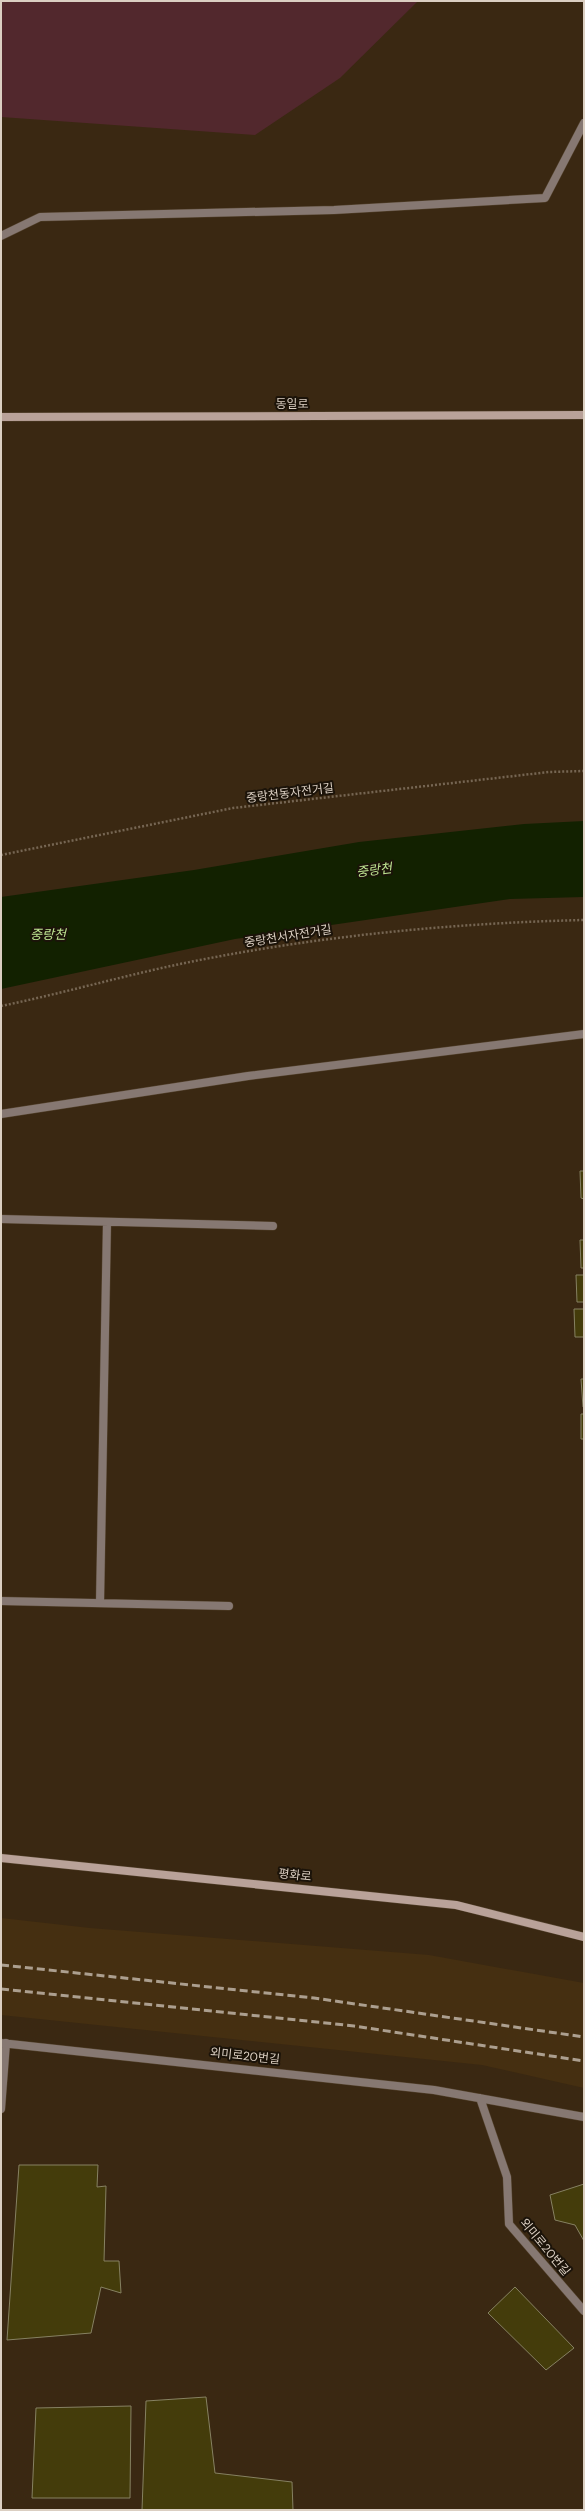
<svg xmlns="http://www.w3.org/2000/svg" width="585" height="2511" font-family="'DM Sans','Noto Sans KR',sans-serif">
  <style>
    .built { fill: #452f11 }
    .green { fill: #52282d }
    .water { fill: #122100 }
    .building { fill: #443c0b; stroke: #868162 }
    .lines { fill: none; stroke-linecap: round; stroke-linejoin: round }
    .lane-casing { stroke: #54432e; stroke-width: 9 }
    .street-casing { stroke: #54432e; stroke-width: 9 }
    .secondary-casing { stroke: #54432e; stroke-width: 9 }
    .path { stroke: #766653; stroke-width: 2.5; stroke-dasharray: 2 2; stroke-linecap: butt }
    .lane { stroke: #867872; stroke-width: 8 }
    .street { stroke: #867872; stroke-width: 8 }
    .secondary { stroke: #b9a299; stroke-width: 8 }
    .rail { stroke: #ac9f8f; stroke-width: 3; stroke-dasharray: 8 4; stroke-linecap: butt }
    .labels { text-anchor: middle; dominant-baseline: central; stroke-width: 4; stroke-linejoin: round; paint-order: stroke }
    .street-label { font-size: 12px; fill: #dbcfc2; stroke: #1b1309 }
    .water-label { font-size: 13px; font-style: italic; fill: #bde291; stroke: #1b1309 }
  </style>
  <rect width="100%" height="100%" fill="#3a2812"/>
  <path class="built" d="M1,1918L90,1928L429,1955L584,1983V2088L482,2065L1,2015Z"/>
  <path class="green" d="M1,1H418L340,78L255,135L1,117Z"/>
  <path class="water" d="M584,821V897L510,899L235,939L1,989V897L194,870L359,842L524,824Z"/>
  <path class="building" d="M580,1171H584V1199L581,1198Z
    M580,1240H584V1268H581Z
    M576,1275H584V1302H577Z
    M574,1309H584V1337H575Z
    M581,1379H584V1407H583Z
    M581,1414H584V1439H581Z
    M19,2165H98L97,2187L106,2186L104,2261H119L121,2293L101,2287L91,2333L7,2340Z
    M584,2184V2241L575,2225L555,2220L550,2195Z
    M515,2287L574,2348L546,2370L488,2313Z
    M206,2397L215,2473L292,2482L293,2510H142L146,2401Z
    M131,2406L130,2498H32L36,2408Z"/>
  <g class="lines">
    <defs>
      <path id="lane" d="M1,236L40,217L334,210L545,198L584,123
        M1,1219L273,1226
        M1,1601L229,1606
        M100,1603L107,1222"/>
      <path id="street" d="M1,1114L248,1076L584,1034
        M1,2043L434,2090L584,2117
        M480,2098L507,2177L509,2224L584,2311
        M1,2109L6,2043"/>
      <path id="secondary" d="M1,417L584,415
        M1,1858L456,1905L584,1937"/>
    </defs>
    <use href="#lane" class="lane-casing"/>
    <use href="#street" class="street-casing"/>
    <use href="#secondary" class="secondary-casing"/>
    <path class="path" d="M1,855L233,808L549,772L584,771
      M1,1006C69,992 136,972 205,959C330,935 456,923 584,920"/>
    <use href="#lane" class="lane"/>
    <use href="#street" class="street"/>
    <use href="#secondary" class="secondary"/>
    <path class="rail" d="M1,1965L314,1998L584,2037
      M1,1989L354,2026L584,2061"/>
  </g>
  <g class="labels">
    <g class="street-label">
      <text x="292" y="404">동일로</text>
      <text transform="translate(290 793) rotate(-7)">중랑천동자전거길</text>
      <text transform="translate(288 936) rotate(-9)">중랑천서자전거길</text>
      <text transform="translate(295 1875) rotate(6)">평화로</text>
      <text transform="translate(245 2056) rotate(6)">외미로20번길</text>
      <text transform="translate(545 2247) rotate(50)">외미로20번길</text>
    </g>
    <g class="water-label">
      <text transform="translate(374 870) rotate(-7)">중랑천</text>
      <text x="48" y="934">중랑천</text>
    </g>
  </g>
  <rect width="585" height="2511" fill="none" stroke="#dbcfc2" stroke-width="4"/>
</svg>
